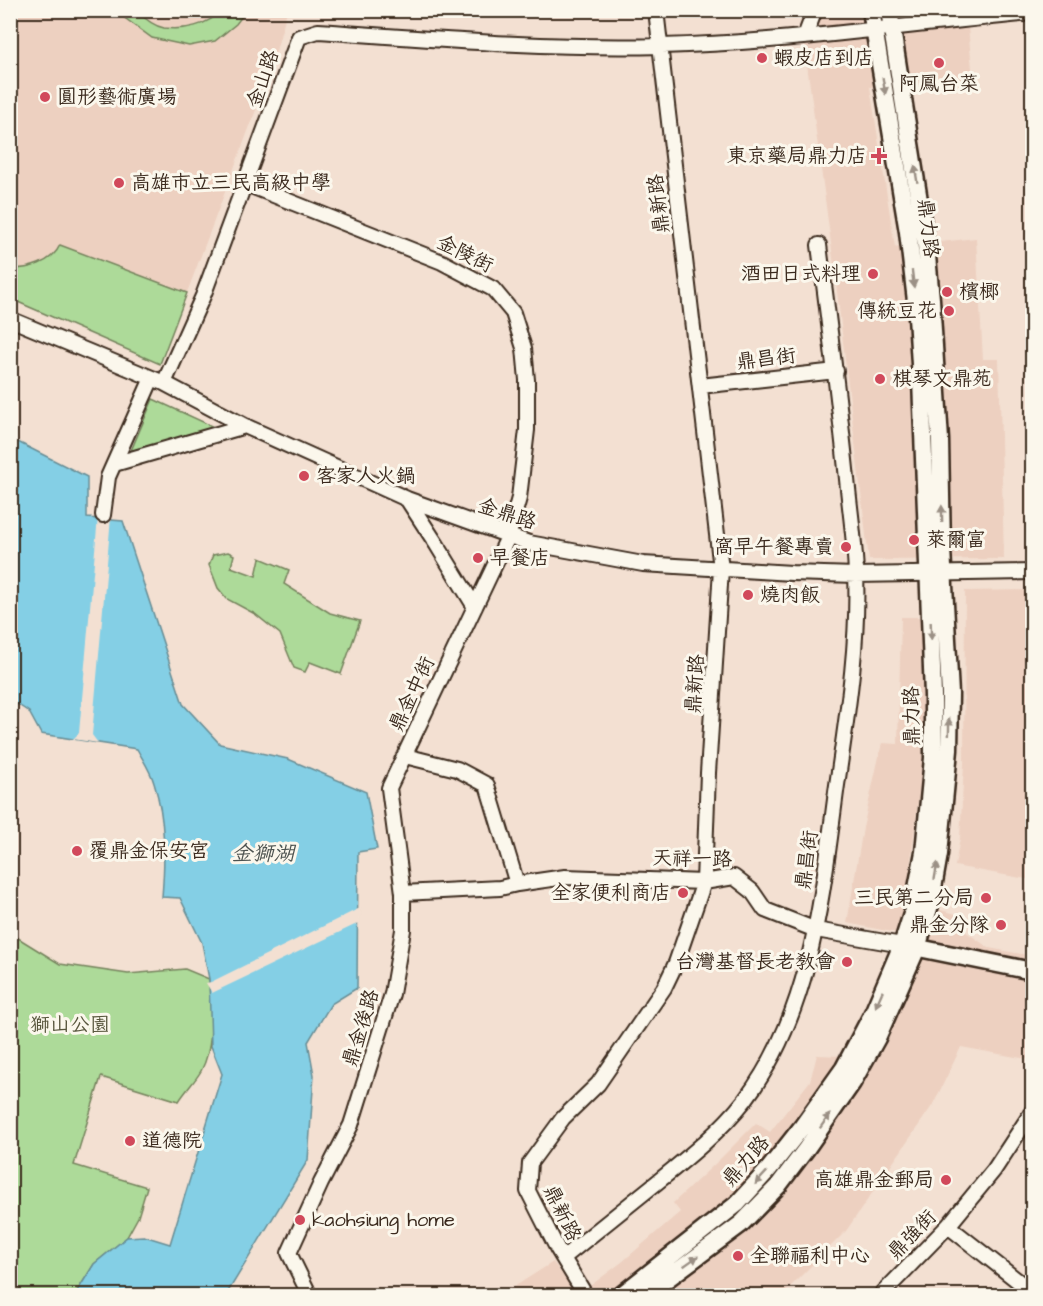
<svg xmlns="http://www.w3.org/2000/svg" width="1043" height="1306" font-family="'Architects Daughter','LXGW WenKai TC',sans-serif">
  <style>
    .built { fill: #edd0c0 }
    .green { fill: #adda99; stroke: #74825c; stroke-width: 1.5 }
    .water { fill: #84cfe5; stroke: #678d95; stroke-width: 1.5 }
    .pier { fill: #f3e0d2 }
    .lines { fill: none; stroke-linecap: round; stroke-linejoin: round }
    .minor-casing { stroke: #3b2a1e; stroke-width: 18 }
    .tertiary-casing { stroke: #3b2a1e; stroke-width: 21 }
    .minor { stroke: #fbf7ec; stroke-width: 14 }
    .tertiary { stroke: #fbf7ec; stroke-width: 16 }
    .oneway { fill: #9b9085 }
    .poi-dot { fill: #d1495b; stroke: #fbf7ec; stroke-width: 2 }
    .labels { text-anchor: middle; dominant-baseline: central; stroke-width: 6; stroke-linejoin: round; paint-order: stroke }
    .poi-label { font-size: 20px; fill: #3b2a1e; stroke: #fbf7ec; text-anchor: start }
    .street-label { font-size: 20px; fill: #3b2a1e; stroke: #fbf7ec }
    .park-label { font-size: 20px; fill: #58563d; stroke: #fbf7ec }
    .water-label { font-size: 21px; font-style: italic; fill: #4d5350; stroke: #fbf7ec }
  </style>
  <rect width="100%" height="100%" fill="#f3e0d2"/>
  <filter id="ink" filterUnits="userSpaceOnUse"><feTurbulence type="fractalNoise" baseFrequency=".0167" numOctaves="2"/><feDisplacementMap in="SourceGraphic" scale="12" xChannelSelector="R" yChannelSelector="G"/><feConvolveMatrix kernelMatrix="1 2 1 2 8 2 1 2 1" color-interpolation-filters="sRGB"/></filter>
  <g filter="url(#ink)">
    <path class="built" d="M808,10L935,11L939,29L968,27L973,79L870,87L895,247L976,238L983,359H999L1004,559L869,560L834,266L802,27Z
      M10,11H287L270,73L160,364L11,299Z
      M1032,590V880L955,866L960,838L964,764L965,591Z
      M901,617H925V745L906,901L964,916L966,932L989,948L1032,956V1060L961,1047L934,1103L846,1231L782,1295L500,1296L553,1262L578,1295L622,1262L680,1212L673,1203L717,1162L756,1123L770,1132L810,1081L817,1055L843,1056L870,1004L888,963L897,933L847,923L863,828L882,743L898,744Z"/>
    <path class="green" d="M120,11H137C144,18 153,26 164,28C184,31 208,25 221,11H246L236,24L215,41L189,46L152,38L122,16Z
      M60,245L187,293L160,364L11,299L15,285L11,277V269C29,269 52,263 60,245Z
      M153,399L214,427L130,453Z
      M228,552L234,555L231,567L256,576L260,558L289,570L284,584L330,613L360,621L341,674L310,662L305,672L294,668L280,634L255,614L227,599L218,588L209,565L213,555Z
      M10,933L60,964L128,974L185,969L209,979C210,1009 216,1043 201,1071C196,1080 186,1090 179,1101L101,1077L74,1165L147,1187L138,1217L127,1237L94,1264L75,1295H11Z"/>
    <path class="water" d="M10,438L87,477V518L123,521L183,704L220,744L288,759L366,792L377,849L358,852L357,988L331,1004L308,1042L314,1075L308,1160L226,1295H75L94,1264L127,1237L144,1236L170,1244L222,1074L211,1046L209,979L202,943L180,898L162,897C165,859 166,820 154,783C151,772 143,760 137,749L41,734L29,712L11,700Z"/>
    <path class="pier" d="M98,516L111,517L92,735L98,743L73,739L79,733Z
      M358,909H361L359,923L212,993L206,983L211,982Z"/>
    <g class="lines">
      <defs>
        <path id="minor" d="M805,36L815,10
          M246,184L442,262L493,289L513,313L524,348L527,380V430L519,498L508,537L389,788L403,893V930L392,994L351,1125L321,1183L289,1253L310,1296
          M10,319L164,383L245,426L407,499L529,543L643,564L792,573L856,575L1032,572
          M164,383L203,296L299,37L318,31C432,39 547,49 662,46C786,43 909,24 1032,13
          M700,386L836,371
          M114,464L245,426
          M407,499L437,545L475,607
          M103,515L108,477L152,378
          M405,756L457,769L487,785L517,884
          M403,893L500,888L517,884L565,877L704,882L734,877L752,891L765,910L816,930L902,945
          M948,1226L1032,1292
          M563,1258C594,1233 624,1209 655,1184C686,1159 720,1132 745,1100C811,1013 822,897 836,792C846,722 859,645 856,574C855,542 850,511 847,479C839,401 829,323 819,245
          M586,1296L557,1248L528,1191L530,1163L563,1118L598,1084L664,988L676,963L704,882L708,773L721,569L656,10
          M880,1296L948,1226L994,1170L1032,1112"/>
        <path id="tertiary" d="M909,946L1032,971
          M620,1296L737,1204L769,1169L802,1127L844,1068L873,1013L902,945L912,914L924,852L933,758V695L921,380L916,301L908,232L871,10
          M644,1296L741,1224L778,1186L806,1149L852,1083L877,1038L917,948L930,905L939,854L949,750L950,694L942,549L940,440L931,299L926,245L889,10"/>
      </defs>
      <use href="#minor" class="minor-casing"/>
      <use href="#tertiary" class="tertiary-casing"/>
      <use href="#minor" class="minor"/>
      <use href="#tertiary" class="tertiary"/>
    </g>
    <defs><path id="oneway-solid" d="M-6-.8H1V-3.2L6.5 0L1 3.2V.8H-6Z" transform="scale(1.5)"/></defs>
    <g class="oneway">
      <use href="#oneway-solid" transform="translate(884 86) rotate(81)"/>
      <use href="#oneway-solid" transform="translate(916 174) rotate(-99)"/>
      <use href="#oneway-solid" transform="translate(913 279) rotate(83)"/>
      <use href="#oneway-solid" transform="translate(942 514) rotate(-91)"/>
      <use href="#oneway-solid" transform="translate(931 631) rotate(88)"/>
      <use href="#oneway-solid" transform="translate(949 727) rotate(-89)"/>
      <use href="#oneway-solid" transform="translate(936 871) rotate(-80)"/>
      <use href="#oneway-solid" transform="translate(879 999) rotate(114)"/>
      <use href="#oneway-solid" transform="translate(825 1121) rotate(-55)"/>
      <use href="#oneway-solid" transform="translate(761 1178) rotate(133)"/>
      <use href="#oneway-solid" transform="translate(691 1261) rotate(-35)"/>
    </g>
  </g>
  <g class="poi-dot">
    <circle cx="762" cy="58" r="6"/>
    <circle cx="939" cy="63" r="6"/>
    <circle cx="45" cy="97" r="6"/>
    <path d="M876 147h6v6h6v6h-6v6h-6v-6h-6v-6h6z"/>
    <circle cx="119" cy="183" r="6"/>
    <circle cx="873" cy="274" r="6"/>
    <circle cx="947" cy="292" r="6"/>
    <circle cx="949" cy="311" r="6"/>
    <circle cx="880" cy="379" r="6"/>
    <circle cx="304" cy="476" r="6"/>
    <circle cx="914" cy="540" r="6"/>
    <circle cx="846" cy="547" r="6"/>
    <circle cx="478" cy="558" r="6"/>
    <circle cx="748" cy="595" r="6"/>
    <circle cx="77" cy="851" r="6"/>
    <circle cx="683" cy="893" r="6"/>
    <circle cx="986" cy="898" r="6"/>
    <circle cx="1001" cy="925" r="6"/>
    <circle cx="847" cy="962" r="6"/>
    <circle cx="130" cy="1141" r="6"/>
    <circle cx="946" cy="1180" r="6"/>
    <circle cx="300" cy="1220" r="6"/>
    <circle cx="738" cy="1256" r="6"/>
  </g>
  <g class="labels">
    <g class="poi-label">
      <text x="774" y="58">蝦皮店到店</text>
      <text x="939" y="84" text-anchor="middle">阿鳳台菜</text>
      <text x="57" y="97">圓形藝術廣場</text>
      <text x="867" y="156" text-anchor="end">東京藥局鼎力店</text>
      <text x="131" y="183">高雄市立三民高級中學</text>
      <text x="861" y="274" text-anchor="end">酒田日式料理</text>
      <text x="959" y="292">檳榔</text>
      <text x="937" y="311" text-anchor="end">傳統豆花</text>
      <text x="892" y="379">棋琴文鼎苑</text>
      <text x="316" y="476">客家人火鍋</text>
      <text x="926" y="540">萊爾富</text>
      <text x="834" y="547" text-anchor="end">窩早午餐專賣</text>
      <text x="490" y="558">早餐店</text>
      <text x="760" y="595">燒肉飯</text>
      <text x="89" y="851">覆鼎金保安宮</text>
      <text x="671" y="893" text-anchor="end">全家便利商店</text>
      <text x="974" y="898" text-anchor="end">三民第二分局</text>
      <text x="989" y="925" text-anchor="end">鼎金分隊</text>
      <text x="835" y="962" text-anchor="end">台灣基督長老教會</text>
      <text x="142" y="1141">道德院</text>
      <text x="934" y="1180" text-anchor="end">高雄鼎金郵局</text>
      <text x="312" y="1220">kaohsiung home</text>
      <text x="750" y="1256">全聯福利中心</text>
    </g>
    <g class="street-label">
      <text transform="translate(263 79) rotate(-71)">金山路</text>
      <text transform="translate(659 204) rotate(-97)">鼎新路</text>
      <text transform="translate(928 228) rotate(83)">鼎力路</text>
      <text transform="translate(465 254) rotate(26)">金陵街</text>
      <text transform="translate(766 359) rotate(-7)">鼎昌街</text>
      <text transform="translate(507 514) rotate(18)">金鼎路</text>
      <text transform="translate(695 684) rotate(-86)">鼎新路</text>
      <text transform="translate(412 694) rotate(-65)">鼎金中街</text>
      <text transform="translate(912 716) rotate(-91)">鼎力路</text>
      <text transform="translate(692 859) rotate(1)">天祥一路</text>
      <text transform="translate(807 860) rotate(-82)">鼎昌街</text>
      <text transform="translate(361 1028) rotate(-73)">鼎金後路</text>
      <text transform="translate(746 1161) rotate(-49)">鼎力路</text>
      <text transform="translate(562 1213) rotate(64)">鼎新路</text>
      <text transform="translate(912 1235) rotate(-46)">鼎強街</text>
    </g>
    <g class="park-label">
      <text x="70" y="1025">獅山公園</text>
    </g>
    <g class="water-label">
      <text x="263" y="853">金獅湖</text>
    </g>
  </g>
  <rect width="1043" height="1306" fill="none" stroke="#fbf7ec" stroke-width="36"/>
  <rect x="18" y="18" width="1007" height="1270" fill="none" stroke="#3b2a1e" stroke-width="2" filter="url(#ink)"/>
</svg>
